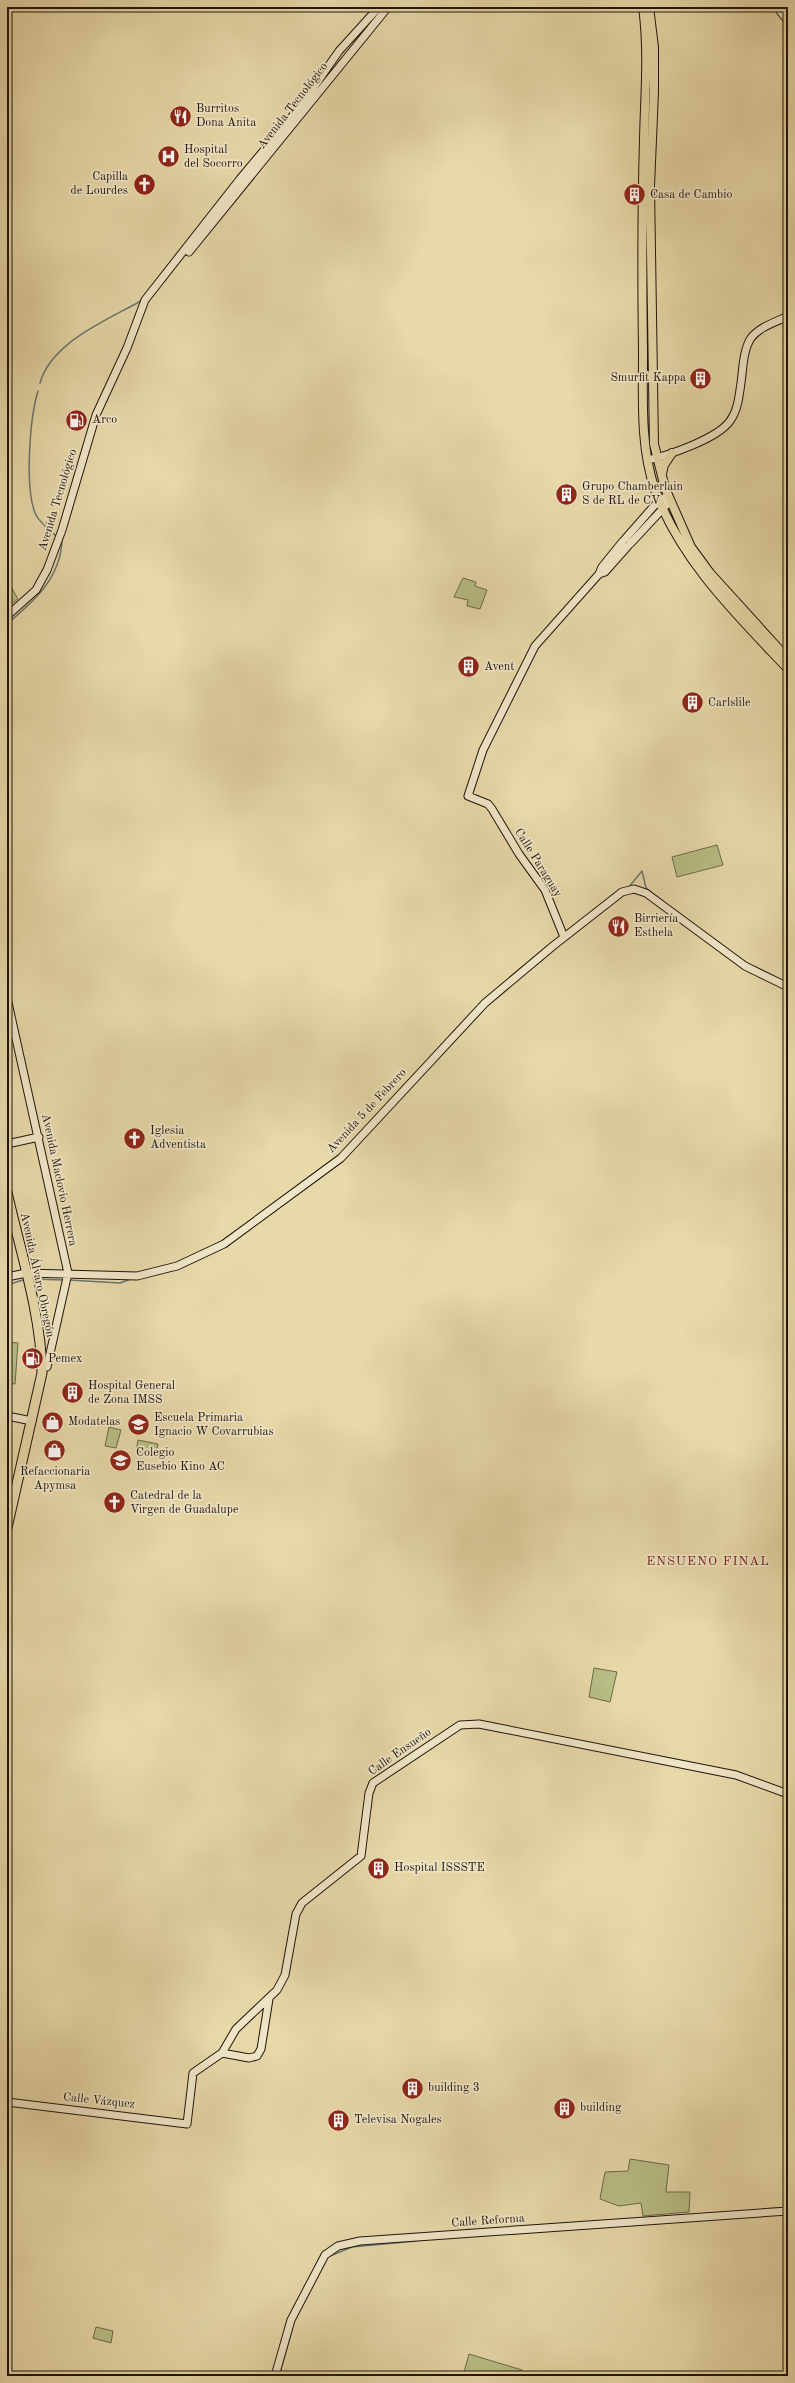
<svg xmlns="http://www.w3.org/2000/svg" width="795" height="2383" font-family="'Old Standard TT',serif">
  <style>
    .green { fill: #b8bf86; stroke: #6a6a4a }
    .lines { fill: none; stroke-linecap: round; stroke-linejoin: round }
    .stream { stroke: #697672; stroke-width: 1.5 }
    .secondary-casing { stroke: #1d140e; stroke-width: 9 }
    .primary-casing { stroke: #1d140e; stroke-width: 10 }
    .highway-casing { stroke: #1d140e; stroke-width: 11 }
    .secondary { stroke: #f0e6c7; stroke-width: 7 }
    .primary { stroke: #e8d9a9; stroke-width: 8 }
    .highway { stroke: #e8d9a9; stroke-width: 9 }
    .labels { text-anchor: middle; dominant-baseline: central; stroke-width: 3.5; stroke-linejoin: round; paint-order: stroke }
    .street-label { font-size: 12px; fill: #1d140e; stroke: #f0e6c7 }
    .poi-label { font-size: 12px; fill: #1d140e; stroke: #f0e6c7; text-anchor: start }
    .neighbourhood-label { font-size: 13px; letter-spacing: 1px; fill: #7a1f14; stroke: #f0e6c7 }
  </style>
  <rect width="100%" height="100%" fill="#e8d9a9"/>
  <filter id="stains"><feTurbulence type="fractalNoise" baseFrequency=".005" numOctaves="4"/><feColorMatrix values="0 0 0 0 .2 0 0 0 0 .09 0 0 0 0 .02 0 0 0 .5 -.17"/></filter>
  <radialGradient id="worn" r=".72"><stop offset=".6" stop-color="#630" stop-opacity="0"/><stop offset="1" stop-color="#630" stop-opacity=".3"/></radialGradient>
  <path class="green" d="M463,578L476,582L475,586L487,590L480,609L467,606L468,600L454,597Z
    M7,580L18,599L7,607Z
    M717,845L723,865L677,877L672,857Z
    M7,1342L18,1343L15,1384L7,1383Z
    M109,1427L121,1430L116,1448L105,1446Z
    M138,1440L158,1444L155,1455L136,1451Z
    M594,1668L617,1672L610,1702L589,1697Z
    M630,2159L669,2165L666,2192H690L689,2212L643,2216L641,2203L619,2206L600,2199L605,2172L628,2171Z
    M96,2327L113,2331L111,2343L93,2338Z
    M469,2354L522,2370L524,2376H463Z"/>
  <g class="lines">
    <path class="stream" d="M40,383C51,343 105,321 139,302L143,298
      M38,391C30,417 24,490 36,515C40,523 51,531 57,537
      M7,624C34,601 60,579 62,541
      M628,888L642,871L646,888L663,901
      M32,1279L63,1280
      M69,1280L120,1283L131,1279
      M7,1285L23,1280
      M762,2209L782,2208
      M330,2256L352,2247L416,2241
      M279,2376L292,2330"/>
    <defs>
      <path id="secondary" d="M777,7L788,21
        M189,252L388,7
        M648,460C669,455 717,439 730,421C738,410 739,396 741,383C743,369 743,350 751,338C759,327 776,322 788,316
        M625,539L654,506L668,495
        M630,544L670,501
        M599,574L605,572L628,546
        M7,616L36,590L47,570L62,530L96,415L127,348L145,300L240,179L300,107L339,51L379,7
        M564,937L545,890L519,854L492,809L488,804L468,796L483,750L535,646L599,574L602,567L623,541
        M7,998L68,1273L47,1367
        M7,1144L39,1137
        M7,1277L26,1273L137,1276L177,1266L224,1244L341,1158L485,1003L553,946L622,892L634,889L646,893L745,966L788,987
        M7,1416L32,1421
        M222,2053L249,2058L257,2056L261,2049L269,1999
        M7,2102L187,2124L193,2073L222,2053L236,2029L277,1990L285,1975L296,1914L302,1903L361,1856L369,1793L373,1783L460,1725L479,1724L736,1775L788,1794
        M275,2376L291,2320L325,2255L338,2246L360,2241L788,2211"/>
      <path id="primary" d="M643,7C649,51 645,95 644,139C642,210 642,281 643,352C643,397 640,447 655,490C681,561 737,615 788,669
        M649,7L654,47V92L650,186L654,444L665,488L691,547L710,573L788,659
        M662,474L664,465L672,453"/>
      <path id="highway" d="M7,1192C20,1251 41,1312 42,1373L7,1528"/>
    </defs>
    <use href="#secondary" class="secondary-casing"/>
    <use href="#primary" class="primary-casing"/>
    <use href="#highway" class="highway-casing"/>
    <use href="#secondary" class="secondary"/>
    <use href="#primary" class="primary"/>
    <use href="#highway" class="highway"/>
  </g>
  <defs>
    <symbol id="restaurant-disc" viewBox="-11 -11 22 22"><circle r="9.5" fill="#8f2418" stroke="#f0e6c7"/><path d="M-5-6h1v4h1v-4h1v4h1v-4h1v5L-1.5 .5V6h-2V.5L-5-1ZM5-6V6H3V1.5H1.5Q1.5-4 5-6Z" fill="#fff"/></symbol>
    <symbol id="hospital-disc" viewBox="-11 -11 22 22"><circle r="9.5" fill="#8f2418" stroke="#f0e6c7"/><path d="M-5-5h3v3.5h4V-5h3V5h-3V1.5h-4V5h-3Z" fill="#fff"/></symbol>
    <symbol id="church-disc" viewBox="-11 -11 22 22"><circle r="9.5" fill="#8f2418" stroke="#f0e6c7"/><path d="M-1.2-6h2.4v3.5h3.3v2.4h-3.3V6h-2.4V-.1h-3.3v-2.4h3.3Z" fill="#fff"/></symbol>
    <symbol id="building-disc" viewBox="-11 -11 22 22"><circle r="9.5" fill="#8f2418" stroke="#f0e6c7"/><path d="M-4-6H4V6H1V3H-1V6H-4ZM-2.5-4.3h1.7v1.8h-1.7ZM.8-4.3h1.7v1.8H.8ZM-2.5-1h1.7V.8h-1.7ZM.8-1h1.7V.8H.8Z" fill="#fff"/></symbol>
    <symbol id="fuel-disc" viewBox="-11 -11 22 22"><circle r="9.5" fill="#8f2418" stroke="#f0e6c7"/><path d="M-5.5-6h7V0h2V4h1.3V-2.5L3-4.5l.8-.8L6-3V5H2.5V1h-1V6h-7ZM-4.2-4.7v3.2H.2V-4.7Z" fill="#fff"/></symbol>
    <symbol id="shop-disc" viewBox="-11 -11 22 22"><circle r="9.5" fill="#8f2418" stroke="#f0e6c7"/><path d="M-5-2.5h2.3a2.7 3.5 0 0 1 5.4 0H5L5.5 6h-11ZM-1.5-2.5h3a1.5 2.3 0 0 0-3 0Z" fill="#fff"/></symbol>
    <symbol id="school-disc" viewBox="-11 -11 22 22"><circle r="9.5" fill="#8f2418" stroke="#f0e6c7"/><path d="M0-5L7-2L0 1L-7-2ZM-4 1L0 2.5L4 1V4Q0 6-4 4Z" fill="#fff"/></symbol>
  </defs>
  <g fill-rule="evenodd">
    <use href="#restaurant-disc" x="168" y="104" width="25" height="25"/>
    <use href="#hospital-disc" x="156" y="144" width="25" height="25"/>
    <use href="#church-disc" x="132" y="172" width="25" height="25"/>
    <use href="#building-disc" x="622" y="182" width="25" height="25"/>
    <use href="#building-disc" x="688" y="366" width="25" height="25"/>
    <use href="#fuel-disc" x="64" y="408" width="25" height="25"/>
    <use href="#building-disc" x="554" y="482" width="25" height="25"/>
    <use href="#building-disc" x="456" y="654" width="25" height="25"/>
    <use href="#building-disc" x="680" y="690" width="25" height="25"/>
    <use href="#restaurant-disc" x="606" y="914" width="25" height="25"/>
    <use href="#church-disc" x="122" y="1126" width="25" height="25"/>
    <use href="#fuel-disc" x="20" y="1346" width="25" height="25"/>
    <use href="#building-disc" x="60" y="1380" width="25" height="25"/>
    <use href="#shop-disc" x="40" y="1410" width="25" height="25"/>
    <use href="#school-disc" x="126" y="1412" width="25" height="25"/>
    <use href="#shop-disc" x="42" y="1438" width="25" height="25"/>
    <use href="#school-disc" x="108" y="1448" width="25" height="25"/>
    <use href="#church-disc" x="102" y="1490" width="25" height="25"/>
    <use href="#building-disc" x="366" y="1856" width="25" height="25"/>
    <use href="#building-disc" x="400" y="2076" width="25" height="25"/>
    <use href="#building-disc" x="552" y="2096" width="25" height="25"/>
    <use href="#building-disc" x="326" y="2108" width="25" height="25"/>
  </g>
  <g class="labels">
    <g class="street-label">
      <text transform="translate(293 106) rotate(-52)">Avenida Tecnológico</text>
      <text transform="translate(58 500) rotate(-73)">Avenida Tecnológico</text>
      <text transform="translate(538 863) rotate(58)">Calle Paraguay</text>
      <text transform="translate(367 1111) rotate(-47)">Avenida 5 de Febrero</text>
      <text transform="translate(59 1180) rotate(78)">Avenida Maclovio Herrera</text>
      <text transform="translate(37 1275) rotate(78)">Avenida Álvaro Obregón</text>
      <text transform="translate(400 1752) rotate(-35)">Calle Ensueño</text>
      <text transform="translate(99 2101) rotate(6)">Calle Vázquez</text>
      <text transform="translate(488 2221) rotate(-4)">Calle Reforma</text>
    </g>
    <g class="poi-label">
      <text x="196" y="109">Burritos<tspan x="196" dy="14">Dona Anita</tspan></text>
      <text x="184" y="150">Hospital<tspan x="184" dy="14">del Socorro</tspan></text>
      <text x="128" y="177" text-anchor="end">Capilla<tspan x="128" dy="14">de Lourdes</tspan></text>
      <text x="650" y="195">Casa de Cambio</text>
      <text x="686" y="378" text-anchor="end">Smurfit Kappa</text>
      <text x="92" y="420">Arco</text>
      <text x="582" y="487">Grupo Chamberlain<tspan x="582" dy="14">S de RL de CV</tspan></text>
      <text x="484" y="667">Avent</text>
      <text x="708" y="703">Carlslile</text>
      <text x="634" y="919">Birriería<tspan x="634" dy="14">Esthela</tspan></text>
      <text x="150" y="1131">Iglesia<tspan x="150" dy="14">Adventista</tspan></text>
      <text x="48" y="1359">Pemex</text>
      <text x="88" y="1386">Hospital General<tspan x="88" dy="14">de Zona IMSS</tspan></text>
      <text x="154" y="1418">Escuela Primaria<tspan x="154" dy="14">Ignacio W Covarrubias</tspan></text>
      <text x="68" y="1422">Modatelas</text>
      <text x="136" y="1453">Colegio<tspan x="136" dy="14">Eusebio Kino AC</tspan></text>
      <text x="55" y="1472" text-anchor="middle">Refaccionaria<tspan x="55" dy="14">Apymsa</tspan></text>
      <text x="130" y="1496">Catedral de la<tspan x="130" dy="14">Virgen de Guadalupe</tspan></text>
      <text x="394" y="1868">Hospital ISSSTE</text>
      <text x="428" y="2088">building 3</text>
      <text x="580" y="2108">building</text>
      <text x="354" y="2120">Televisa Nogales</text>
    </g>
    <g class="neighbourhood-label">
      <text x="708" y="1561">ENSUENO FINAL</text>
    </g>
  </g>
  <rect width="795" height="2383" fill="none" stroke="#e8d9a9" stroke-width="24"/>
  <rect x="8" y="8" width="779" height="2367" fill="none" stroke="#1d140e" stroke-width="2"/>
  <rect x="12" y="12" width="771" height="2359" fill="none" stroke="#1d140e"/>
  <rect width="100%" height="100%" filter="url(#stains)"/>
  <rect width="100%" height="100%" fill="url(#worn)"/>
</svg>
